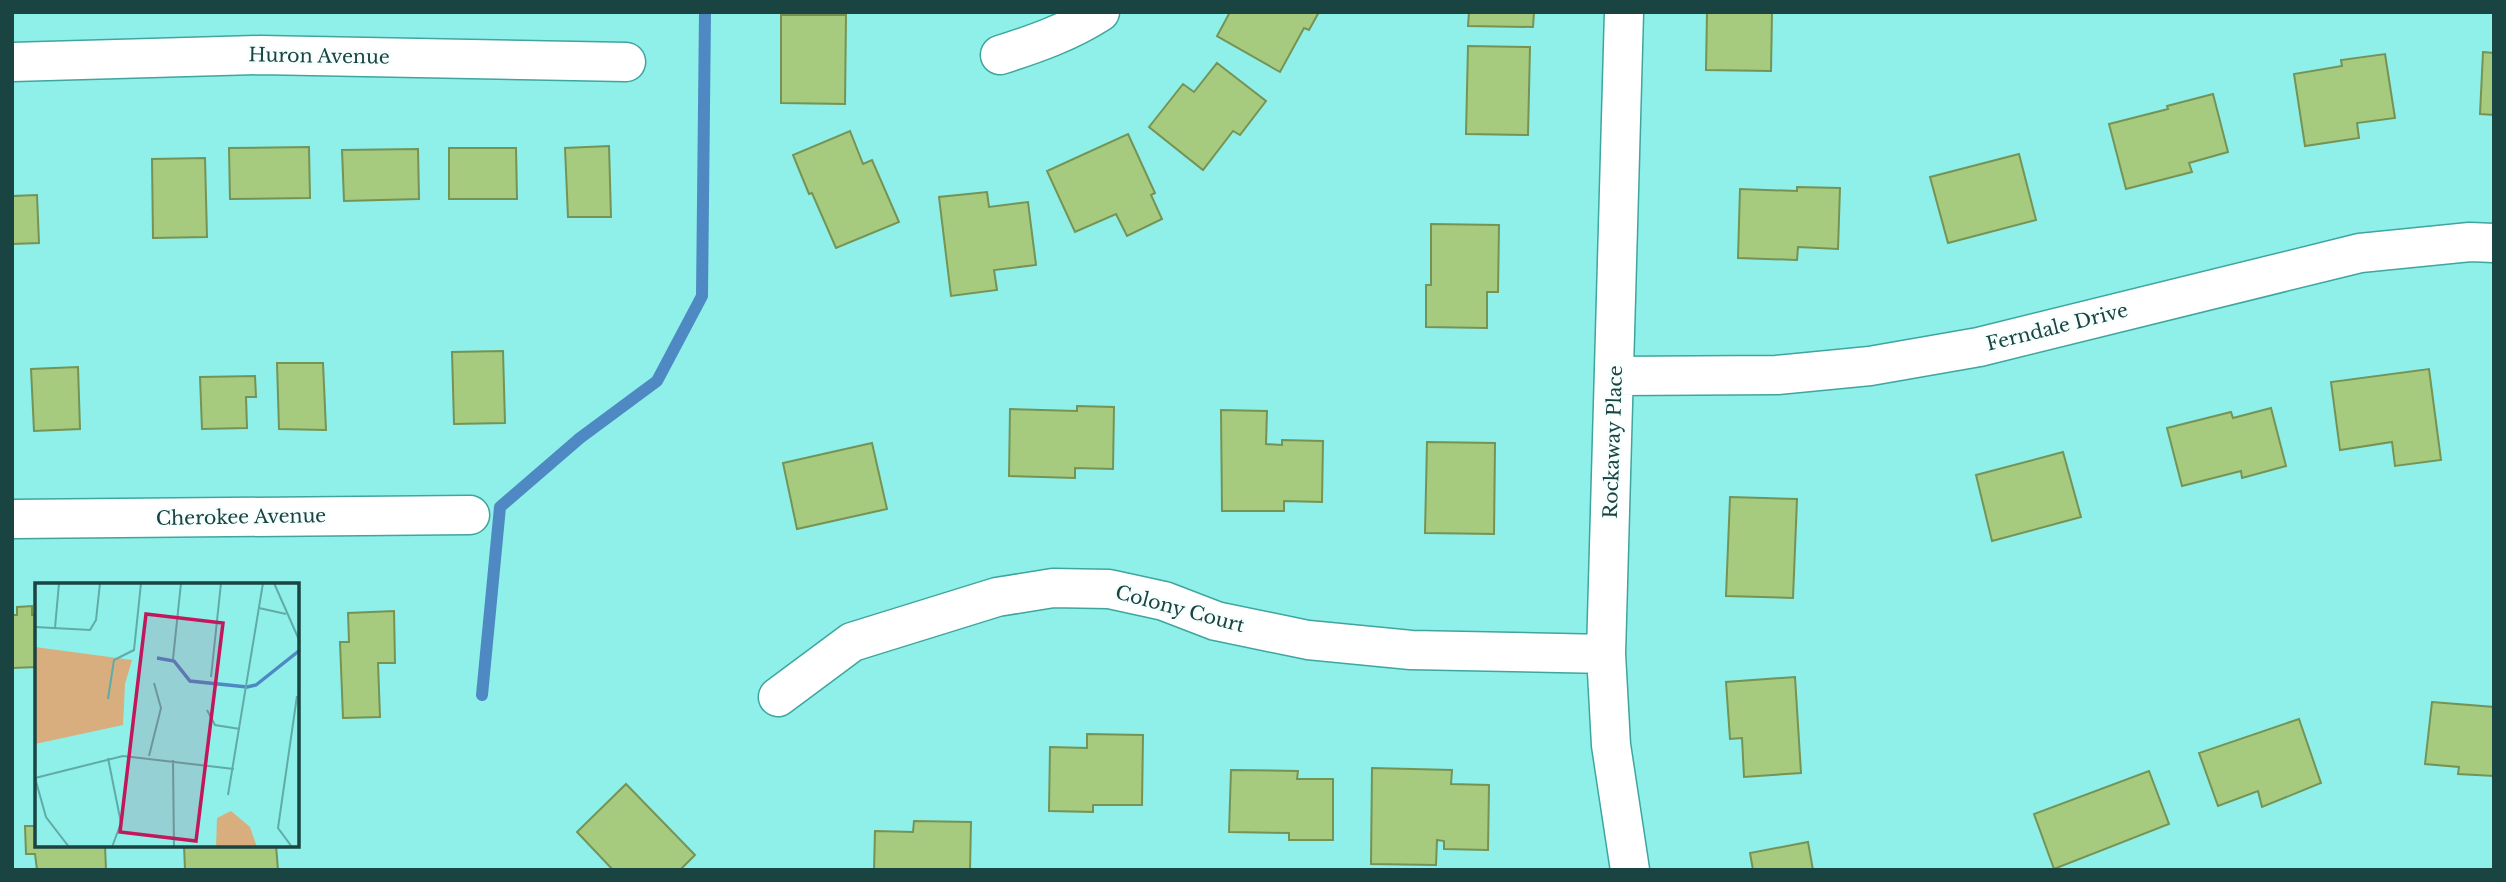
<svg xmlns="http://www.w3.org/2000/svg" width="2506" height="882" font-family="'Libre Baskerville',serif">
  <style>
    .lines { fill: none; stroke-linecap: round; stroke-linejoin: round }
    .stream { stroke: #4e89c3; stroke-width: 12 }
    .building { fill: #a6cb7f; stroke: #759355; stroke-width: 2 }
    .street-casing { stroke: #3fa59f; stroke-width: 41 }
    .street { stroke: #fff; stroke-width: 38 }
    .labels { text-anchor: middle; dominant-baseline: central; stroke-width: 5; stroke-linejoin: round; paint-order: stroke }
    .street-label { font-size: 19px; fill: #1a4441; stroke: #f6fffe }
    .inset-river { fill: none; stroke: #4e89c3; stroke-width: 3.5 }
    .inset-road { fill: none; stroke: #60aba6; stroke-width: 2 }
    .view { fill: #c2185b; fill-opacity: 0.15; stroke: #c2185b; stroke-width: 3.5 }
    .inset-edge { fill: none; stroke: #1a4441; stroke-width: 3.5 }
  </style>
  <rect width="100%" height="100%" fill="#8ef0e9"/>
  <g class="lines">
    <path class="stream" d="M482,695L500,507L580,438L657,381L702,296L705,12"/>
  </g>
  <path class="building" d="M1230,12H1319L1309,30L1304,28L1280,72L1217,36Z
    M1469,12H1534L1533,27L1468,26Z
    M1707,12H1772L1771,71L1706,70Z
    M781,15H846L845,104L781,103Z
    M1468,46L1530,47L1528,135L1466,134Z
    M2483,52L2494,53V115L2480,114Z
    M2385,54L2395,118L2357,123L2359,138L2305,146L2294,74L2342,66L2341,60Z
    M1217,63L1266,101L1240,135L1233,131L1203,170L1149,127L1183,84L1194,92Z
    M2213,94L2228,152L2189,163L2192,172L2126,189L2109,124L2168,109L2167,106Z
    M850,131L863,164L872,160L899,222L836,248L812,193L809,194L793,155Z
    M1128,134L1155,193L1151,195L1162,219L1127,236L1116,214L1075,232L1047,171Z
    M609,146L611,217H568L565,148Z
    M309,147L310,198L230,199L229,148Z
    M449,148H516L517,199H449Z
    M418,149L419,199L344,201L342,150Z
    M2019,154L2036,220L1948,243L1930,177Z
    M205,158L207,237L153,238L152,159Z
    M1797,187L1840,188L1838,249L1798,247L1797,260L1738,258L1740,189L1797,191Z
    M987,192L989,207L1028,202L1036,265L994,270L997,290L951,296L939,197Z
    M37,195L39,243L12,244V196Z
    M1431,224L1499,225L1498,292H1487V328L1426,327V285H1431Z
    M503,351L505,423L454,424L452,352Z
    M277,363H323L326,430L279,429Z
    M78,367L80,429L34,431L31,369Z
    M2429,369L2441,460L2395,466L2392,442L2340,450L2331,382Z
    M255,376L256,397H246L247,428L202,429L200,377Z
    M1077,406L1114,407L1113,469L1075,468V478L1009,476L1010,409L1077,411Z
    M2271,408L2286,466L2242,478L2241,471L2182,486L2167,428L2231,412L2233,418Z
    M1221,410L1267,411L1266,444L1282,445V440L1323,441L1322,502L1284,501V511H1222Z
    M1427,442L1495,443L1494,534L1425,533Z
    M872,443L887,509L797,529L783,463Z
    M2063,452L2081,517L1992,541L1976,475Z
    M1730,497L1797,499L1793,598L1726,596Z
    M32,606V615H37V667L12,668V615H17V607Z
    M394,611L395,663H378L380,717L343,718L340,642H349L348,613Z
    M1795,677L1801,773L1744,777L1742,738L1730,739L1726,682Z
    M2432,702L2494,707V776L2458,774L2459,767L2425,764Z
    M2299,719L2321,783L2262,807L2258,791L2218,806L2199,753Z
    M1087,734L1143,735L1142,805H1093V812L1049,811L1050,747L1087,748Z
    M1372,768L1452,770L1451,784L1489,785L1488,850L1444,849V841L1437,840L1436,865L1371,864Z
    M1231,770L1298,771L1297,779H1333V840H1289V833L1229,832Z
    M2149,771L2169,824L2054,869L2034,814Z
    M626,784L695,855L680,870H613L577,832Z
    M914,821L971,822L970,870H874L875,831L913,832Z
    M25,826H37V845H105L106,870H37L35,854H26Z
    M1808,842L1813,870H1753L1750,853Z
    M184,845H276L278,870H185Z"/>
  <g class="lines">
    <defs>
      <path id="street" d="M1624,12L1606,654L1611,745L1630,870
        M1000,55C1035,44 1069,32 1100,12
        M12,62L260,55L626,62
        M1615,376L1777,375L1870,366L1979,347L2360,253L2470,242L2494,243
        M12,519L470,515
        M778,697L852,642L997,597L1053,588L1109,589L1164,601L1216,621L1308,640L1411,650L1606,654"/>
    </defs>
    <use href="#street" class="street-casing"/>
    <use href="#street" class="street"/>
  </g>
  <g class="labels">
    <g class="street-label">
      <text transform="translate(319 56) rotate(1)">Huron Avenue</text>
      <text transform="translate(2057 327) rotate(-14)">Ferndale Drive</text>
      <text transform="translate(1613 442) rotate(-88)">Rockaway Place</text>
      <text transform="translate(241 517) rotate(-1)">Cherokee Avenue</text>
      <text transform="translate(1180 609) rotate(15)">Colony Court</text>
    </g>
  </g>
  <g transform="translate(35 583)">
    <rect width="264" height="264" fill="#8ef0e9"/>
    <path d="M0,64L97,77L90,101L88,142L0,161ZM196,228L215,244L222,264H181L182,235Z" fill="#d8ae7e"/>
    <path class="inset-river" d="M122,75L139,78L155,98L212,104L221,102L265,67"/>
    <path class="inset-road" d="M239,0L265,59M224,25L251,31M0,44L55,47L61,37L65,0M20,45L24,0M138,76L146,0M176,94L186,0M73,116L79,77L99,67L106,0M172,127L180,142L205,146M114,173L126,125L119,100M73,175L86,240L77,264M138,177L139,264M0,195L88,173L199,186M0,195L11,234L34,264M193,212L228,0M257,264L243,245L262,113"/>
    <path class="view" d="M111,31L188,40L161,258L85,249Z"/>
    <rect width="264" height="264" class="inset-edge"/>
  </g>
  <rect width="2506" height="882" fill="none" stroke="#1a4441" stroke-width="28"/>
</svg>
